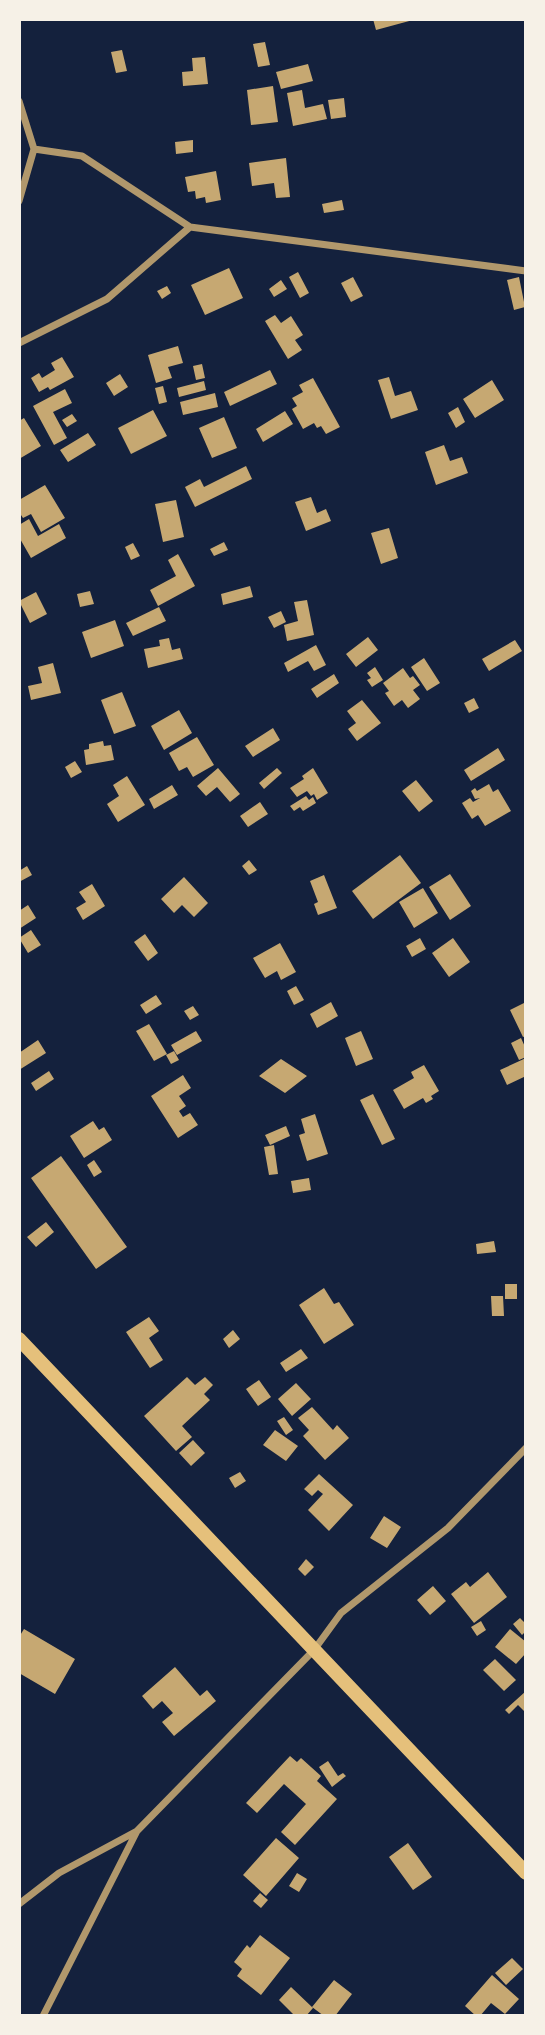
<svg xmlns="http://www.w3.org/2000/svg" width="545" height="2035" font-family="Barlow,sans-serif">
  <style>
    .building { fill: #c6a872 }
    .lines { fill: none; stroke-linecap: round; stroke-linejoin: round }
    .minor { stroke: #b1986c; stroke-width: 7 }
    .secondary { stroke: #e5c07b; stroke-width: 14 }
  </style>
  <rect width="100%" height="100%" fill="#14213d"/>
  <path class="building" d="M373,19H413V20L376,30Z
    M265,42L270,65L258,67L253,44Z
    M122,50L127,71L116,73L111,52Z
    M205,57L208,84L183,86L182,72L193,71L192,58Z
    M308,64L313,81L281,89L276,72Z
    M273,86L278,122L251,125L247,90Z
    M302,90L305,108L323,104L327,119L293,126L287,93Z
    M344,98L346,117L331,119L328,100Z
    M193,140V152L176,154L175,142Z
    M286,158L290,197L276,198L274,183L252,186L249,163Z
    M216,171L221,200L206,203L205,197L196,199L195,191L188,192L185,177Z
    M342,200L344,210L324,213L322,204Z
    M229,268L243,298L205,315L191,285Z
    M298,272L309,293L300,298L289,277Z
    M353,277L363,296L351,302L341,283Z
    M519,277L525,307L514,310L507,280Z
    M281,280L287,289L274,297L269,289Z
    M167,286L171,293L162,299L157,291Z
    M275,315L281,323L291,316L303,335L295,340L302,350L288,359L265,321Z
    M178,346L183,363L168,367L172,378L156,383L148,355Z
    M62,357L74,377L50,390L48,387L39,392L31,378L39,373L42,378L55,370L51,363Z
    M202,364L205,378L196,380L193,366Z
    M270,370L277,384L230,406L224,392Z
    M120,374L128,387L114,396L106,383Z
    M389,377L395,396L411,391L418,410L391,419L378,380Z
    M313,378L340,427L326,434L321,426L317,428L314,423L303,429L292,409L297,406L292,398L303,392L299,385Z
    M492,380L504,400L475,418L463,399Z
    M204,381L206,390L179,397L177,388Z
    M163,386L167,402L159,404L155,388Z
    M65,389L72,403L53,412L67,438L54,445L33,406Z
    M215,393L218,407L183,415L180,402Z
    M458,407L465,422L456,428L448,413Z
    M153,410L167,436L131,454L118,428Z
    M285,411L293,424L263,442L256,429Z
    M72,414L77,421L67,427L62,420Z
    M224,417L237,448L212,458L199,428Z
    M24,418L41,446L19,459V421Z
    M88,433L96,445L68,462L60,450Z
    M444,445L450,461L462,457L468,473L436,485L425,452Z
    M246,466L252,479L195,507L185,487L200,479L204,487Z
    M45,485L65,518L41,532L31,514L23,518L19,512V500Z
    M311,497L317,513L326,509L331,521L306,531L295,502Z
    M176,500L184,537L163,542L155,504Z
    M29,519L38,536L59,524L66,538L31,558L19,537V525Z
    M389,528L398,558L381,564L371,533Z
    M224,542L228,550L214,556L210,549Z
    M133,543L140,556L131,560L125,547Z
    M178,554L195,586L158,606L150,590L176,576L168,560Z
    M250,586L253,597L223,605L221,594Z
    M90,591L94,604L80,607L77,594Z
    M36,592L47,614L30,623L19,601Z
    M307,600L314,635L287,641L284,625L298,621L294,602Z
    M159,607L166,621L133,636L126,623Z
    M281,611L286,622L274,628L268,617Z
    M115,620L124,646L91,658L82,632Z
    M368,637L378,650L356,667L346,654Z
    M169,638L172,650L180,648L183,659L148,668L144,649L160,646L159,640Z
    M515,640L522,651L489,671L482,659Z
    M316,645L326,665L314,671L308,661L288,672L284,663Z
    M424,658L440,683L427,691L411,667Z
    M53,663L61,693L31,700L28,686L42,683L38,667Z
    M375,667L383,680L372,687L367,680L371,678L367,673Z
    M403,668L410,678L413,676L420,685L413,690L420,699L408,708L402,700L394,706L385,693L389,691L383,683Z
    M334,674L339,683L317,698L311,689Z
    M122,692L136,726L114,734L101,700Z
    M474,698L479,708L469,713L464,703Z
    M362,700L381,723L357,741L348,729L356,723L347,711Z
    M179,710L192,733L164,750L151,726Z
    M273,728L280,740L253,757L245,746Z
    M197,737L214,765L193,777L187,767L179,771L169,753Z
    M103,741L104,746L111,745L114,760L86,765L84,750L89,749V744Z
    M498,748L505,760L471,781L464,770Z
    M75,761L82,772L71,778L65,767Z
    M218,768L240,794L230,802L217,787L206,796L197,786Z
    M277,768L282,773L264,789L259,783Z
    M313,768L328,793L317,800L314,794L311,796L307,791L297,797L290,788L304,779L302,776Z
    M127,776L145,805L118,822L107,804L119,796L113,785Z
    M416,780L433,801L419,812L402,791Z
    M489,784L493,792L498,789L511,811L485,826L478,815L472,819L462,803L470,798L473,802L480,798L475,799L471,791L475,788L477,791Z
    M172,785L178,795L154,809L149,799Z
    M306,796L309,800L313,797L316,803L303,811L300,807L294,811L290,806Z
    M260,802L268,814L248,827L240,816Z
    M400,855L421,883L373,919L352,891Z
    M249,860L257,870L249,875L242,866Z
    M27,866L32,875L19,882V871Z
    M450,874L471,906L450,920L429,887Z
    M324,875L337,908L318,915L314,904L318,902L310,881Z
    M184,877L208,903L194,917L182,905L174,913L161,899Z
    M92,884L105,906L83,920L76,908L86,902L79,892Z
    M423,888L438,913L414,928L399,902Z
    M28,905L36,918L19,929V911Z
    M31,930L41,945L28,953L19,938Z
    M145,934L158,953L148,961L134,942Z
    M420,938L426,949L412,957L406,946Z
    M453,938L470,962L449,977L432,953Z
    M280,943L296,972L281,980L277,971L265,978L253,958Z
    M296,986L304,1000L294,1005L287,991Z
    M156,995L162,1004L146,1014L140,1005Z
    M331,1002L338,1016L317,1028L310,1014Z
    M526,1002V1036L523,1037L510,1010Z
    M193,1006L199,1015L190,1020L184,1011Z
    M149,1024L167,1054L154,1061L136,1031Z
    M196,1031L202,1041L177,1055L171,1045Z
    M361,1031L373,1059L356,1066L345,1038Z
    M521,1038L526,1049V1057L519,1060L511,1043Z
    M38,1040L46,1053L19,1070V1053Z
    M174,1051L179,1060L171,1064L166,1055Z
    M526,1058V1076L507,1085L500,1070Z
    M281,1059L307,1076L285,1093L259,1076Z
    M424,1065L439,1091L431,1096L433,1099L426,1103L423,1098L404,1109L393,1090L414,1078L411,1072Z
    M49,1071L54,1079L36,1091L31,1083Z
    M183,1075L191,1088L179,1096L186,1106L179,1111L183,1117L190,1113L198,1125L178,1138L151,1096Z
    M373,1094L395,1139L382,1145L360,1100Z
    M315,1114L328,1154L307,1161L299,1135L305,1133L301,1119Z
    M93,1121L99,1130L104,1127L112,1140L84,1158L70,1136Z
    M286,1126L290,1136L270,1145L265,1135Z
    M274,1145L278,1174L269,1175L264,1147Z
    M61,1156L127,1247L96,1269L31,1178Z
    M94,1160L102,1172L94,1177L87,1165Z
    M309,1178L311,1190L293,1193L291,1181Z
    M46,1222L54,1232L36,1247L27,1237Z
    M494,1241L496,1252L477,1254L476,1244Z
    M505,1284H517V1299H505Z
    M324,1288L334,1304L339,1302L354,1325L324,1344L299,1305Z
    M491,1296H503L504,1316H492Z
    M149,1317L159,1331L149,1338L163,1360L150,1368L126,1332Z
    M233,1330L240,1339L229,1348L223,1339Z
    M301,1349L308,1358L286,1372L280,1363Z
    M187,1377L195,1385L205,1377L213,1385L204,1394L210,1400L182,1426L192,1437L176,1451L144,1416Z
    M259,1380L271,1397L258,1406L246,1389Z
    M296,1383L311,1399L292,1416L278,1399Z
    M312,1407L333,1430L337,1425L349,1438L325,1460L303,1436L309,1430L298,1418Z
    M284,1417L293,1430L286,1435L277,1421Z
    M275,1430L298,1446L286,1461L263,1445Z
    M193,1440L205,1453L191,1466L179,1453Z
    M240,1472L246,1481L235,1488L229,1478Z
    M319,1474L353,1505L329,1531L308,1510L323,1494L318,1490L312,1496L304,1489Z
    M384,1516L401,1527L387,1548L370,1538Z
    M306,1559L314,1567L305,1576L298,1569Z
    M488,1572L507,1597L474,1623L451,1594L466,1582L470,1587Z
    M433,1586L446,1601L430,1615L417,1600Z
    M520,1618L526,1624V1631L522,1635L513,1624Z
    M481,1621L486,1630L477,1636L471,1627Z
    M24,1629L75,1659L55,1694L19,1673V1637Z
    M510,1629L526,1642V1653L516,1664L495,1647Z
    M495,1659L516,1680L504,1691L483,1670Z
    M175,1667L200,1696L207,1690L216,1701L174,1736L162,1722L173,1713L162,1701L153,1709L142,1696Z
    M526,1691V1713L518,1705L509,1714L505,1710Z
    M290,1756L297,1762L301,1758L321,1776L317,1781L337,1799L295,1845L281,1832L306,1804L284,1784L257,1813L246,1803Z
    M328,1761L338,1776L343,1773L346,1776L332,1787L319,1767Z
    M276,1838L299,1858L266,1896L243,1875Z
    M408,1843L432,1877L413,1890L389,1857Z
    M297,1873L307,1879L299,1892L289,1886Z
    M260,1893L268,1900L261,1908L253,1901Z
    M260,1935L290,1958L261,1995L237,1976L242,1969L234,1962L247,1945L250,1948Z
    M512,1958L523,1969L506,1985L495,1973Z
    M492,1975L519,1999L505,2014L491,2003L480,2016H476L465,2006Z
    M334,1980L352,1994L335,2016H324L312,2007Z
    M291,1987L313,2008L306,2016H295L279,2000Z"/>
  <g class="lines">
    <path class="minor" d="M19,101L34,149L19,201
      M34,149L82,156L190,227
      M19,343L107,299L190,227L526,271
      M19,1904L59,1873L137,1831
      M43,2016L137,1831L314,1650L341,1613L448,1528L526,1448"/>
    <path class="secondary" d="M19,1339L526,1873"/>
  </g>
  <rect width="545" height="2035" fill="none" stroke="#f6f1e7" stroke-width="42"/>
</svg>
